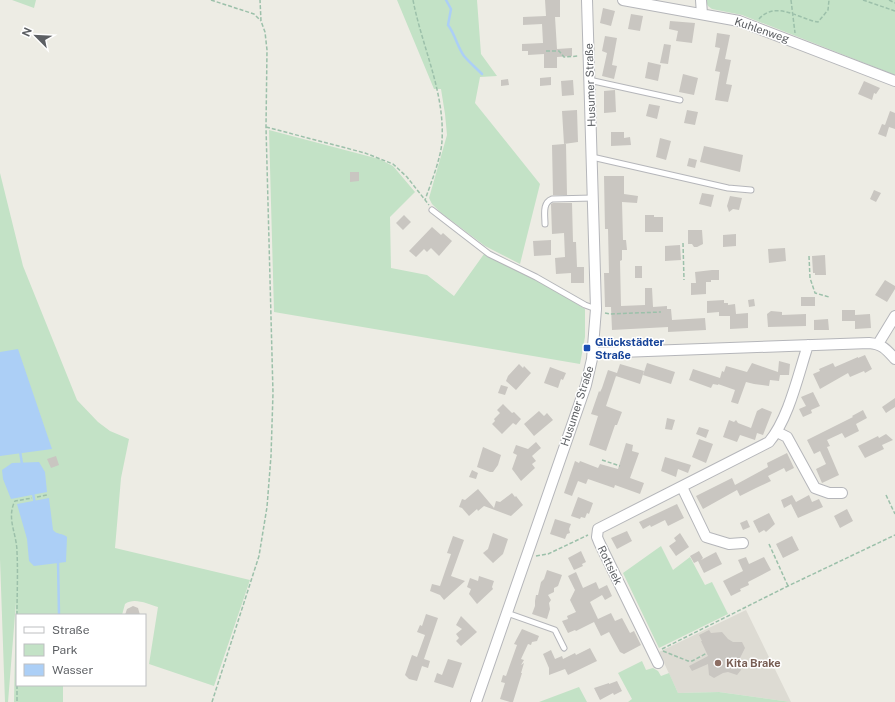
<svg xmlns="http://www.w3.org/2000/svg" width="895" height="702" font-family="'Public Sans',sans-serif">
  <style>
    .education { fill: #dddbd3 }
    .green { fill: #c3e2c6 }
    .water { fill: #accff6 }
    .lines { fill: none; stroke-linecap: round; stroke-linejoin: round }
    .stream { stroke: #accff6; stroke-width: 2.5 }
    .building { fill: #c9c6c1 }
    .lane-casing { stroke: #b5b6ba; stroke-width: 7 }
    .street-casing { stroke: #b5b6ba; stroke-width: 12 }
    .path { stroke: #9cc0aa; stroke-width: 1.5; stroke-dasharray: 4 2; stroke-linecap: butt }
    .lane { stroke: #fff; stroke-width: 5 }
    .street { stroke: #fff; stroke-width: 10 }
    .transit-dot { fill: #1a4fb4; stroke: #fff; stroke-width: 1.5 }
    .education-dot { fill: #8d6e63; stroke: #fff; stroke-width: 1.5 }
    .labels { text-anchor: middle; dominant-baseline: central; stroke-width: 3; stroke-linejoin: round; paint-order: stroke }
    .street-label { font-size: 11px; fill: #5c5f63; stroke: #fff }
    .transit-label { font-size: 11px; font-weight: bold; fill: #164399; stroke: #fff; text-anchor: start }
    .education-label { font-size: 11px; font-weight: bold; fill: #785e54; stroke: #fff; text-anchor: start }
  </style>
  <rect width="100%" height="100%" fill="#edece4"/>
  <path class="education" d="M746,610L791,702L719,692L678,693L659,652Z"/>
  <path class="green" d="M12,0H36L34,8Z
    M397,0H477L481,54L497,76L480,77L475,103L540,184L520,264L485,246L440,212L432,204L429,198L447,135L445,114L441,89H434Z
    M705,0H895V75L742,15L712,9L708,6Z
    M269,130L379,159L393,166L415,192L390,217L391,268L427,275L454,296L484,254L545,284L585,309V337L580,364L274,312Z
    M0,173L23,266L77,400L98,422L110,431L129,439L121,478L115,548L250,580L214,686L149,664L158,607C148,604 134,597 125,604L122,615H17V685H63V702H14L16,602L8,702H5L0,559Z
    M661,546L673,570L690,557L705,585L712,582L728,614L659,648L623,573Z
    M642,661L646,670L653,668L658,671L661,676L669,673L678,693L719,692L791,702H882H628L632,699L618,673Z
    M579,687L587,702H539Z"/>
  <path class="water" d="M18,349L52,449L0,456V352Z
    M39,462L45,472L47,492L11,499L3,479L2,470L12,463Z
    M49,498L53,530C57,535 63,533 67,537L66,562L34,566L29,561L27,539L17,504Z"/>
  <g class="lines">
    <path class="stream" d="M446,0L451,9L448,25C455,34 457,46 464,56C469,62 476,68 482,74
      M20,451L22,464
      M33,493L35,504
      M58,561L59,615"/>
  </g>
  <path class="building" d="M545,0H560V17H555L557,49L572,48V56L557,57V68H544V54L528,55V51H522V44L543,43L542,24L523,25V17L546,16Z
    M603,8L615,11L611,26L600,23Z
    M631,14L643,16L640,31L628,29Z
    M670,21L695,23L692,43L676,41L678,31L669,29Z
    M717,33L730,35L725,59L731,60L726,84L732,85L728,102L715,100L720,72L715,71L720,48L715,47Z
    M605,36L617,38L612,65L617,66L614,79L602,76L607,53L602,51Z
    M664,44L671,45L668,64L660,63Z
    M648,62L661,65L658,81L645,78Z
    M683,74L698,78L694,95L679,92Z
    M551,77V85L540,86V78Z
    M508,79L509,85L501,86V80Z
    M573,80L574,95L562,96L561,81Z
    M864,81L880,88L876,94L874,93L872,100L858,94Z
    M615,90L616,112L604,113V91Z
    M649,104L660,106L657,119L646,116Z
    M577,110L578,142L564,144H566L567,195H553L552,145L564,144L562,111Z
    M687,110L698,112L695,125L684,123Z
    M890,111L895,113V129L889,127L886,137L878,134L882,124L885,125Z
    M611,132H624V138L630,137L631,145L611,146Z
    M660,138L671,141L666,160L656,157Z
    M704,146L743,155L740,172L700,162Z
    M689,158L697,160L695,168L687,166Z
    M350,172H359V181L350,182Z
    M604,176H624V194L638,196L637,203L622,202L623,240H626L627,250H622V260L620,261L621,306L645,305V288H652L653,307L667,306V309H671L672,320L705,318L706,330L668,332V327L612,330L611,307H605L604,273H609L608,229H605Z
    M874,190L881,193L876,202L870,199Z
    M702,193L714,195L711,207L699,204Z
    M730,196L742,198L739,210L733,209L729,212L727,206Z
    M553,203H572L573,242H576L577,267H584V283H571V273L556,274L555,258L565,257L564,233L552,234L551,204Z
    M404,215L411,222L403,230L396,223Z
    M645,215H654V217H663V232H645Z
    M432,227L441,235L443,233L452,241L439,256L431,248L427,252L424,249L416,257L409,251Z
    M688,230H702L703,244L697,247H694L692,244H688Z
    M736,234V246L723,247V235Z
    M551,240V255L534,256L533,241Z
    M680,245L681,260L665,261V246Z
    M785,248L786,261L769,263L768,249Z
    M825,255L826,275H815V273H813L812,256Z
    M635,266H642V278H635Z
    M712,270H719V280H711V282H706V294L691,295V283H696L695,272Z
    M885,280L895,286V289L887,302L875,295Z
    M801,297H815V306H801Z
    M754,299L755,306L749,307L748,300Z
    M724,300V303H728V305L735,304L736,314L748,313V328L730,329V316H719V312L707,313V301Z
    M842,310H855V315L870,314L871,328L855,329V321H842Z
    M771,311L782,312V315L806,314V326L768,327L767,314Z
    M828,319L829,330H814V320Z
    M865,355L872,369L865,373L864,371L850,377L848,373L820,389L813,374L820,371L819,369L833,363L835,367L858,357V358Z
    M779,361L790,364L789,375H780L779,381L770,380L769,386L754,384L746,382L738,404L731,402L735,390L718,384L719,381L718,385L713,384L711,388L689,380L693,369L720,378L722,371L724,372L726,366L747,372L752,363L778,372Z
    M647,363L675,372L671,384L643,375Z
    M519,364L523,368L524,366L531,373L516,390L506,381L508,376Z
    M620,364L644,371L640,384L616,376Z
    M550,367L566,373L563,380L561,379L558,388L544,383Z
    M608,370L617,373L606,406L622,412L617,425H615L606,451L589,445L598,416L591,414L599,391L600,392L602,388Z
    M501,385L508,387L505,395L498,393Z
    M813,392L820,406L811,410L812,413L803,417L799,409L806,406L801,397Z
    M895,398V407L886,413L882,407Z
    M503,404L512,413L514,412L521,419L516,425L513,423L502,434L492,424L495,421L494,419L500,413L497,410Z
    M762,408L772,412L763,435L757,433L755,440L740,435L737,442L723,437L729,420L734,422L736,420L738,423L751,428L757,411Z
    M863,410L867,418L856,424L859,431L845,438L842,433L827,440L830,446L827,447L839,475L822,483L816,469L826,464L820,451L814,454L807,440L853,417L852,416Z
    M539,411L544,416L547,413L553,420L534,436L524,424Z
    M667,418L675,420L672,430L665,429Z
    M699,427L709,430L706,438L696,434Z
    M886,434L893,440L882,445L884,449L865,458L858,446L878,436L879,438Z
    M699,439L713,444L706,463L692,457Z
    M536,442L541,448L532,456L536,461L532,464L535,468L521,481L512,469L517,455L513,453L516,445L528,449Z
    M626,443L633,445L632,451L639,453L630,478L644,483L640,494L615,485L614,488L588,479L586,484L578,481L572,496L564,493L575,461L579,463L580,461L598,468L600,464L618,469Z
    M483,447L501,455L498,465L493,472H490L477,467Z
    M787,453L794,468L786,472L784,468L768,476L771,481L756,488L740,496L737,490L703,509L696,496L732,478L735,485L768,467L767,463Z
    M56,456L59,465L51,468L47,459Z
    M665,457L691,465L688,473L678,469L676,477L661,471Z
    M472,470L478,473L476,479L469,477Z
    M478,489L494,508L496,501L500,502L512,493L515,497L516,496L523,505L511,516L484,506L478,511L477,509L469,516L462,508L459,507L462,499L465,500Z
    M792,495L796,502L809,495L812,502L819,499L823,507L798,518L791,504L784,508L781,500Z
    M578,497L593,503L589,514L587,513L585,518L581,517L580,519L571,516Z
    M677,504L684,518L668,526L665,520L651,527L650,525L643,529L639,522Z
    M847,509L853,521L840,528L834,516Z
    M769,513L775,524L766,532L764,530L759,533L753,521Z
    M555,519L571,524L569,529L570,533L567,534L565,539L550,534Z
    M747,520L750,527L743,530L740,523Z
    M627,531L632,541L617,549L611,538Z
    M493,533L508,539L503,554L493,563L483,553L488,549Z
    M680,533L689,547L676,556L669,546L676,541L674,538Z
    M453,536L464,540L451,576L465,581L444,600L440,595L430,591L432,584L440,586L451,554L447,553Z
    M792,536L799,550L783,558L776,544Z
    M581,551L586,562L582,564L583,566L574,570L568,558Z
    M699,551L703,558L701,560L716,552L722,564L704,573L698,561L694,563L690,556Z
    M746,557L749,564L764,557L771,570L748,582L749,585L740,589L741,591L731,596L723,581L743,571L738,560Z
    M547,570L562,575L558,586L554,588V592L548,595L551,600L549,603L550,609L547,619L532,614L535,606V601L536,595H538L541,582L544,579Z
    M576,572L583,588L596,582L599,589L607,585L612,596L605,600L602,595L590,602L598,619L611,613L615,621L622,618L630,633L634,631L641,645L624,654L620,652L609,632L601,636L594,622L576,631L575,630L568,633L562,621L568,619L567,616L576,612L570,600L575,590L568,576Z
    M479,576L494,581L492,587L493,589L477,604L469,594L471,589L467,587L470,578L478,581Z
    M133,606L138,608L140,615H125L127,609Z
    M426,614L438,618L424,659L430,661L428,668L422,666L417,681L409,679L405,675L412,655L417,657L425,635L417,632L420,625L422,626Z
    M461,616L477,632L461,646L456,641L459,638L456,634L462,629L456,625Z
    M522,629L539,636L537,641L532,642L531,645L528,644L521,659L524,660L521,665L524,663L521,673H522L513,702H510L500,699L505,683L501,682L503,675L506,676L517,645L514,644Z
    M709,630L711,633L722,632L728,639L733,642H742L745,648L739,660L741,670L737,675L728,672L723,673L714,678L709,675L708,664L692,671L689,666L708,656L701,641H702L699,635Z
    M590,648L597,661L568,675L565,669L549,675V668L543,654L551,650L555,659L562,656L563,659L575,653L576,655Z
    M448,659L462,663L453,688L434,682L437,673L442,675Z
    M617,681L622,691L614,695L613,693L600,700L594,688L609,683V684Z"/>
  <g class="lines">
    <defs>
      <path id="lane" d="M589,80L680,100
        M592,157L728,188L751,190
        M432,210L489,254L536,277L585,305L596,309
        M545,224C545,215 542,203 552,199L593,198
        M507,613L555,630L564,648"/>
      <path id="street" d="M623,0L739,21L895,81
        M701,0L702,14
        M878,344L895,316
        M593,353L869,343C882,344 886,349 895,359
        M777,432L787,437L815,488L829,493H842
        M682,487L706,537L729,544L743,543
        M658,663L599,542L597,537L598,529L769,442C789,418 798,375 808,345
        M476,702L586,385L592,359L596,309L587,0"/>
    </defs>
    <use href="#lane" class="lane-casing"/>
    <use href="#street" class="street-casing"/>
    <path class="path" d="M211,0L254,14L261,21
      M413,0C422,47 445,92 442,141C441,158 431,183 425,200
      M791,0L795,33
      M863,0L895,11
      M889,0L895,3
      M759,19C776,0 799,19 818,22L828,10L829,0
      M546,51H559L564,57L579,56
      M266,127L365,153L393,164L407,177L429,205
      M683,243L684,280
      M809,256L810,278L815,293L829,297
      M605,313L610,314L661,312
      M602,460L620,466
      M886,495L895,514
      M37,497L47,495
      M769,544L788,586
      M536,556L548,554L588,535
      M17,615C17,594 18,573 17,552C17,534 6,518 15,501L32,498
      M662,649L788,586L895,535
      M663,651L688,661H692L707,653
      M17,685V702
      M212,702L259,556L267,507L271,456L273,393L266,127L267,50L265,32L261,21L260,0"/>
    <use href="#lane" class="lane"/>
    <use href="#street" class="street"/>
  </g>
  <rect class="transit-dot" x="583" y="344" width="8" height="8" rx="2"/>
  <circle class="education-dot" cx="718" cy="663" r="4"/>
  <g class="labels">
    <g class="street-label">
      <text transform="translate(762 30) rotate(19)">Kuhlenweg</text>
      <text transform="translate(590 85) rotate(-92)">Husumer Straße</text>
      <text transform="translate(577 406) rotate(-72)">Husumer Straße</text>
      <text transform="translate(610 565) rotate(64)">Rottsiek</text>
    </g>
    <g class="transit-label">
      <text x="595" y="342">Glückstädter<tspan x="595" dy="13">Straße</tspan></text>
    </g>
    <g class="education-label">
      <text x="726" y="663">Kita Brake</text>
    </g>
  </g>
  <rect x="16" y="614" width="130" height="72" fill="#ffffff" stroke="#bebfc1"/>
  <rect x="24" y="627" width="20" height="6" fill="#ffffff" stroke="#bebfc1"/>
  <text x="52" y="634" font-size="12" fill="#5c5f63">Straße</text>
  <rect x="24" y="644" width="20" height="12" fill="#c3e2c6" stroke="#bebfc1"/>
  <text x="52" y="654" font-size="12" fill="#5c5f63">Park</text>
  <rect x="24" y="664" width="20" height="12" fill="#accff6" stroke="#bebfc1"/>
  <text x="52" y="674" font-size="12" fill="#5c5f63">Wasser</text>
  <g transform="translate(36 36) rotate(294)" stroke="#ffffff" stroke-width="3" paint-order="stroke">
  <path d="M0-3L7 15L0 10L-7 15Z" fill="#5c5f63"/>
  <text y="-6" font-size="11" font-weight="bold" text-anchor="middle" fill="#5c5f63">N</text>
  </g>
</svg>
